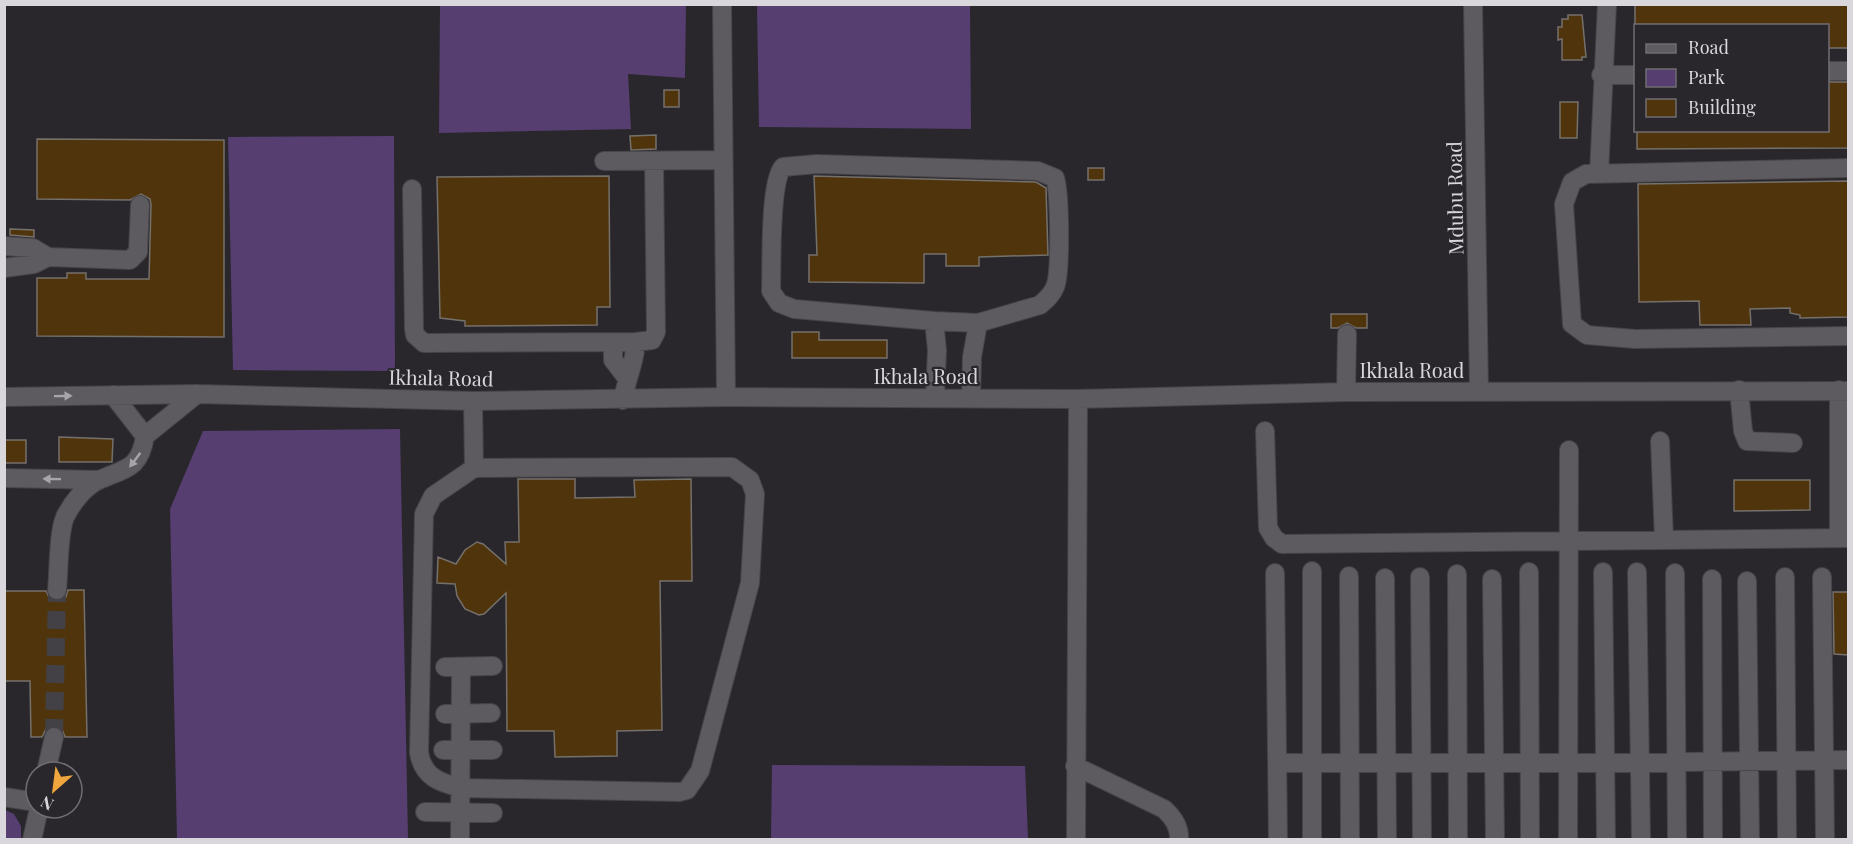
<svg xmlns="http://www.w3.org/2000/svg" width="1853" height="844" font-family="'Playfair Display',serif">
  <style>
    .green { fill: #563e70 }
    .building { fill: #50350c; stroke: #75706b; stroke-width: 1.5 }
    .lines { fill: none; stroke-linecap: round; stroke-linejoin: round }
    .minor-tunnel { stroke: #434146; stroke-width: 18; stroke-dasharray: 18 9; stroke-linecap: butt }
    .minor-casing { stroke: #464448; stroke-width: 20 }
    .minor { stroke: #5d5a60; stroke-width: 18 }
    .oneway { fill: #a7a5aa }
    .labels { text-anchor: middle; dominant-baseline: central; stroke-width: 4.5; stroke-linejoin: round; paint-order: stroke }
    .street-label { font-size: 20px; fill: #d9d7db; stroke: #29272c }
  </style>
  <rect width="100%" height="100%" fill="#29272c"/>
  <path class="green" d="M440,5H686L685,78L628,74L631,129L439,133Z
    M757,5H970L971,129L759,127Z
    M394,136L395,371L233,370L228,137Z
    M400,429L408,839H177L170,509L203,431Z
    M772,765L1025,766L1028,839H771Z
    M5,810L14,814L21,826V839H5Z"/>
  <path class="building" d="M1635,4H1848V48H1827V26H1635Z
    M1568,15H1582L1586,57H1582V60H1562V39L1558,40V27H1562V19H1568Z
    M1827,82H1848V148L1637,149V130H1827Z
    M664,90H679V107H664Z
    M1560,102H1578L1577,138H1560Z
    M656,135V149L631,150L630,136Z
    M37,139L224,140V337L37,336V278H67V273H86V279H149L151,205L150,199L141,194L130,200L37,199Z
    M1088,168H1104V180H1088Z
    M609,176L610,307H597V325L465,326V321L440,318L437,177Z
    M814,176L1036,182L1046,188L1048,255L979,257V266H946V254H924V283L809,282V255H817Z
    M1848,181V317L1800,318V315L1790,313V308L1750,309L1751,325H1700L1699,301L1639,302L1638,184Z
    M10,229L34,230V237L10,235Z
    M1331,314H1367V328H1356L1347,323L1338,328H1331Z
    M792,332H819V340H887V358H792Z
    M59,437L113,439L112,462H59Z
    M4,440H26V463H4Z
    M518,479H575V498L635,497L634,480L691,479L692,581H660L662,730L617,731V756L555,757L554,731H507L506,593L484,614L479,615L465,609L457,596L455,584L437,583L438,557L456,564L465,550L477,542L483,544L506,564L505,542H519Z
    M1734,480H1810V510L1734,511Z
    M68,590H84L87,737H65L62,729L56,726L46,729L42,737H31L30,681H4V591H46L50,599L57,601L66,597Z
    M1833,592H1848V655L1834,654Z"/>
  <g class="lines">
    <path class="minor-tunnel" d="M54,737L57,590"/>
    <defs>
      <path id="minor" d="M722,4L726,397
        M1473,4L1479,392
        M1828,71H1848
        M1601,75H1636
        M604,161L723,160
        M1848,168L1586,174L1572,182L1564,204L1572,324L1587,335L1635,339L1848,336
        M1599,174L1607,4
        M412,189L414,329L415,335L424,343L636,342L652,340L656,332L654,161
        M4,246L33,248L48,257
        M4,268L34,264L48,257L130,260L138,252L140,205
        M934,321L978,323L1040,305C1046,300 1052,295 1055,287C1061,273 1060,194 1055,178L1038,171L817,164L783,167C769,183 772,267 771,291L779,303L794,309L934,321L937,350L935,397
        M613,343V360L626,377
        M1739,390L1743,431L1747,441L1793,443
        M1346,392L1347,334
        M4,397L197,394L473,401L726,397L1078,399L1346,392L1848,391
        M971,397L972,357L978,323
        M623,400C626,379 635,363 636,342
        M473,401L474,468
        M1265,431L1268,528L1274,538L1282,544L1848,538
        M145,436L197,394
        M1660,441L1664,539
        M732,467L750,480L755,494L750,583L700,771L687,790L679,792L462,788C440,783 423,777 419,753L424,514L433,496L474,468Z
        M4,478L99,480
        M1839,538V390
        M1312,571V840
        M1529,572L1530,840
        M1603,572L1606,840
        M1637,572L1641,840
        M1275,573L1278,840
        M1675,573L1677,840
        M1457,574L1458,840
        M1349,576L1350,840
        M1420,577L1422,840
        M1785,577L1787,840
        M1822,577L1825,840
        M1385,578L1387,840
        M1492,579L1495,840
        M1712,579L1713,840
        M1747,581L1750,840
        M57,590C59,571 58,534 65,517C72,503 85,486 99,480C126,468 140,469 145,436L113,395
        M445,667L493,666
        M445,714L491,713
        M443,750H493
        M1277,763H1605L1848,760
        M1075,766L1164,809C1173,817 1180,827 1179,840
        M46,772L54,737
        M4,797L36,802
        M425,812L493,813
        M32,840L39,808
        M460,840L461,667
        M1076,840L1078,399
        M1568,840L1569,450"/>
    </defs>
    <use href="#minor" class="minor-casing"/>
    <use href="#minor" class="minor"/>
  </g>
  <defs><path id="oneway-solid" d="M-6-.8H1V-3.2L6.5 0L1 3.2V.8H-6Z" transform="scale(1.5)"/></defs>
  <g class="oneway">
    <use href="#oneway-solid" transform="translate(63 396) rotate(-1)"/>
    <use href="#oneway-solid" transform="translate(135 460) rotate(127)"/>
    <use href="#oneway-solid" transform="translate(52 479) rotate(-179)"/>
  </g>
  <g class="labels">
    <g class="street-label">
      <text transform="translate(1454 198) rotate(-91)">Mdubu Road</text>
      <text x="1412" y="369">Ikhala Road</text>
      <text x="926" y="375">Ikhala Road</text>
      <text transform="translate(441 377) rotate(1)">Ikhala Road</text>
    </g>
  </g>
  <rect width="1853" height="844" fill="none" stroke="#d9d7db" stroke-width="12"/>
  <rect x="1634" y="24" width="195" height="108" fill="#29272c" stroke="#6f6d72" stroke-width="1.5"/>
  <rect x="1646" y="44" width="30" height="9" fill="#5d5a60" stroke="#6f6d72" stroke-width="1.5"/>
  <text x="1688" y="54" font-size="18" fill="#d9d7db">Road</text>
  <rect x="1646" y="69" width="30" height="18" fill="#563e70" stroke="#6f6d72" stroke-width="1.5"/>
  <text x="1688" y="84" font-size="18" fill="#d9d7db">Park</text>
  <rect x="1646" y="99" width="30" height="18" fill="#50350c" stroke="#6f6d72" stroke-width="1.5"/>
  <text x="1688" y="114" font-size="18" fill="#d9d7db">Building</text>
  <g transform="translate(54 790) rotate(208)"><circle r="28" fill="#29272c" stroke="#6f6d72" stroke-width="1.5"/>
  <path d="M0-4.5L10 22L0 15L-10 22Z" fill="#efa73d"/>
  <text y="-9" font-size="16" font-weight="bold" text-anchor="middle" fill="#d9d7db">N</text>
  </g>
</svg>
